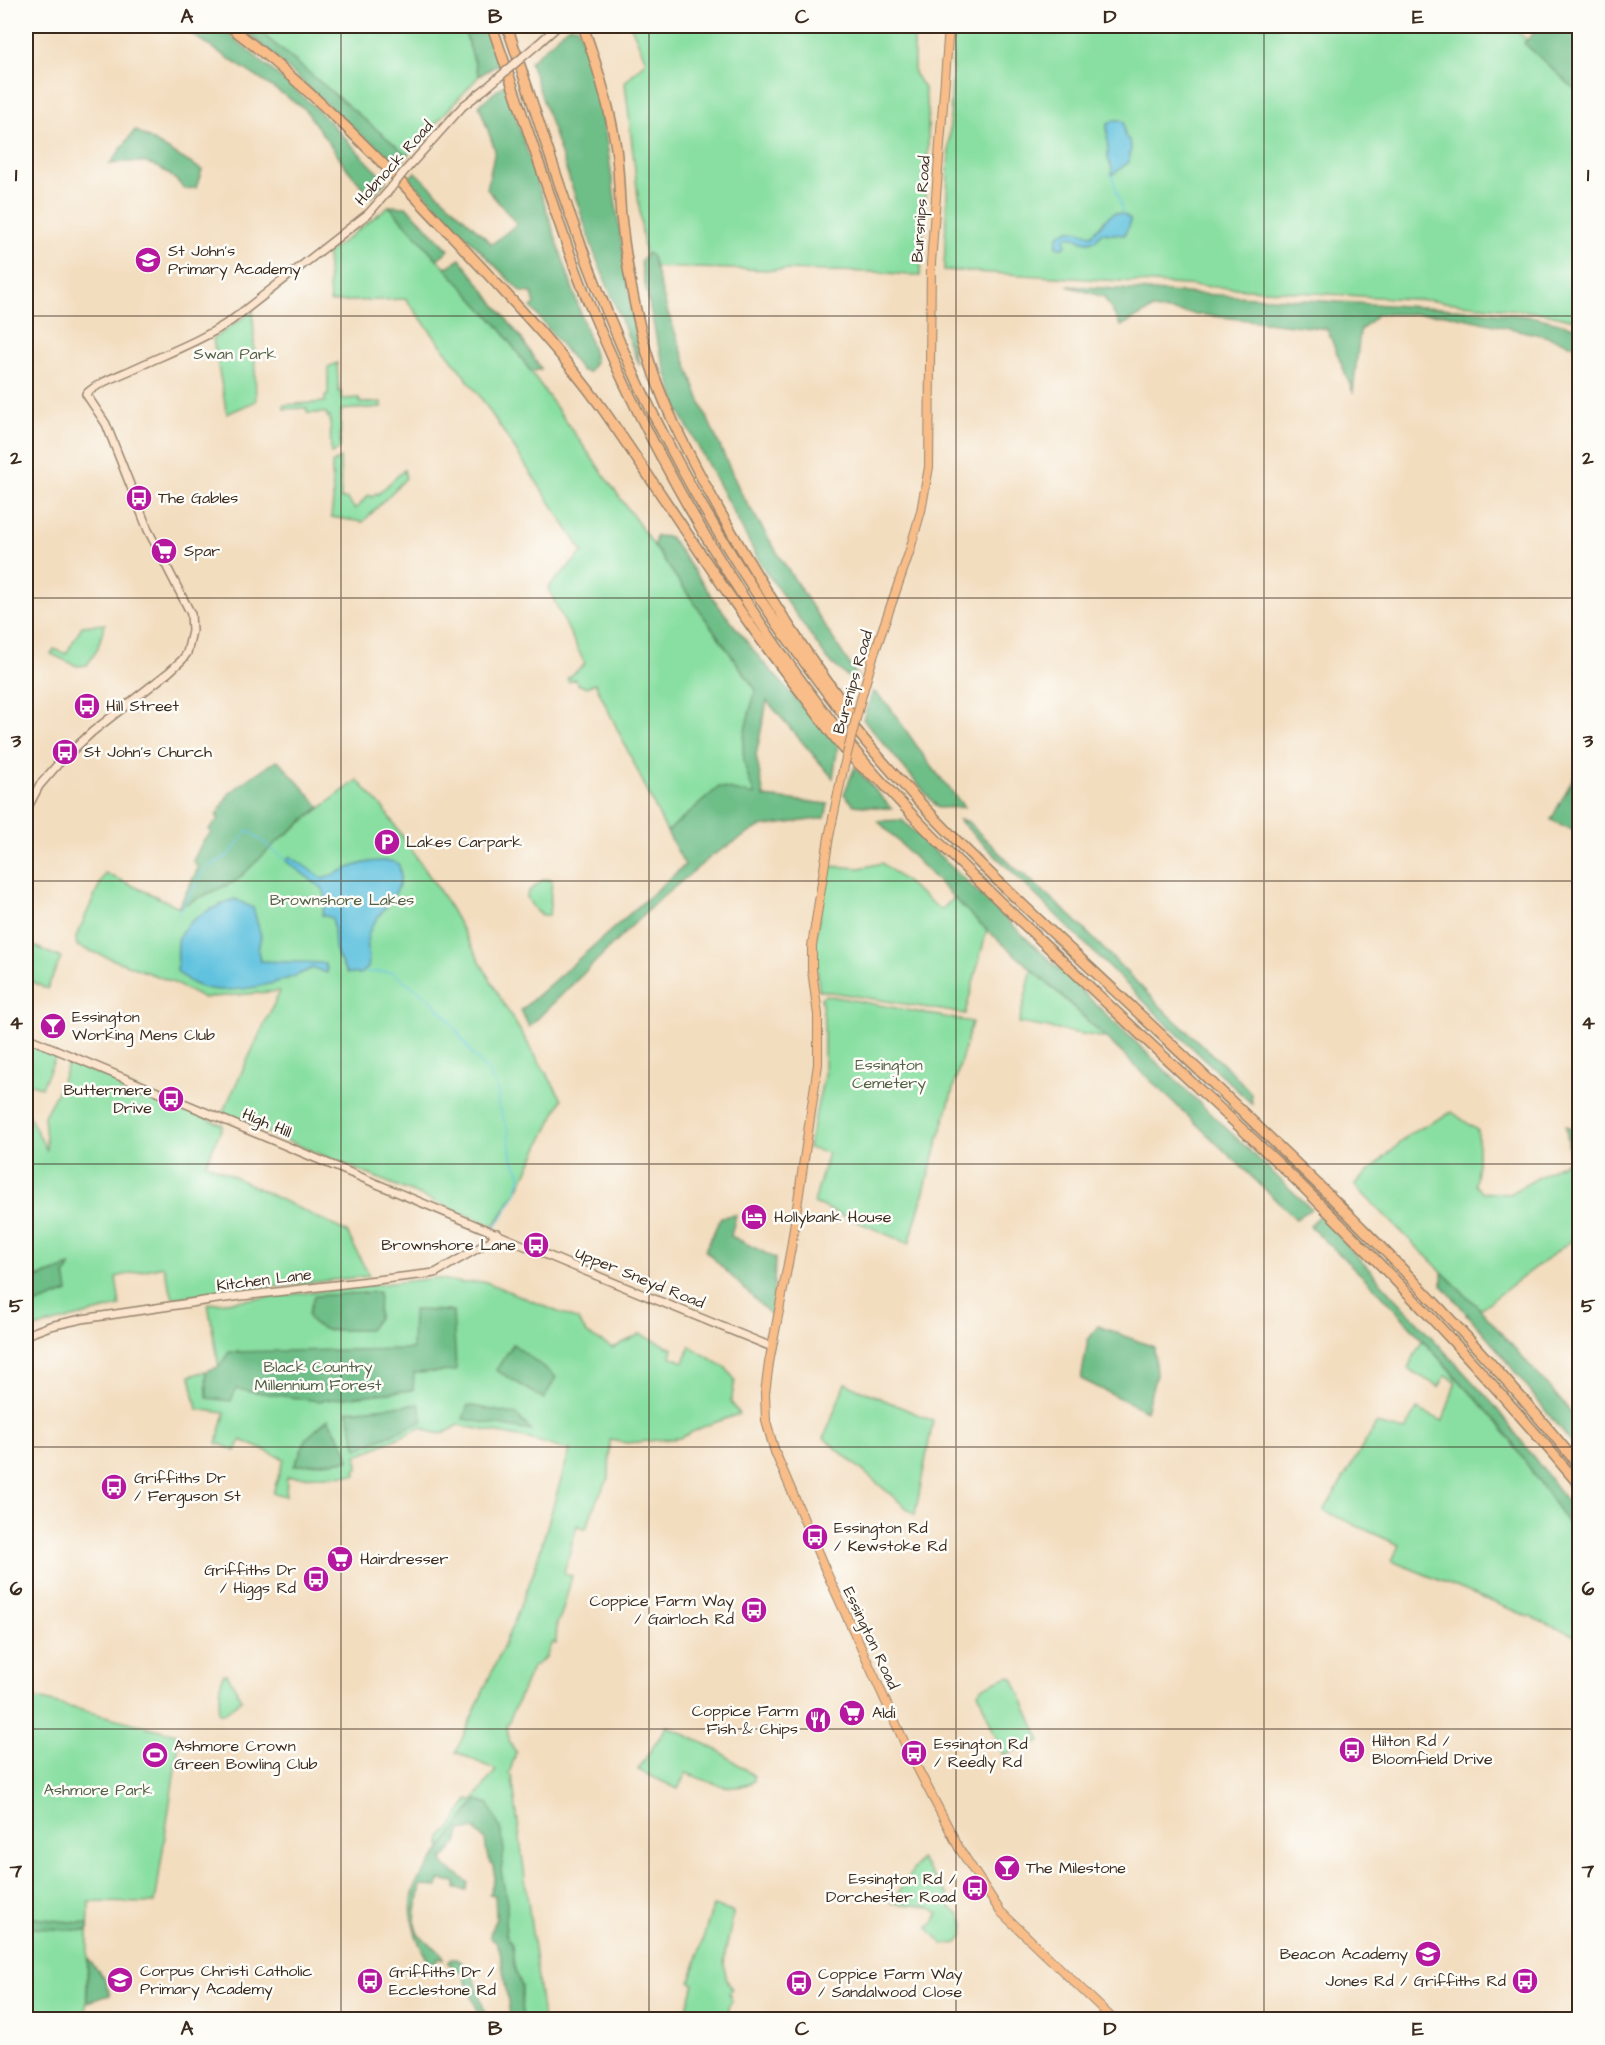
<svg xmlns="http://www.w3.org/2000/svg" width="1605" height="2045" font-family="'Architects Daughter',sans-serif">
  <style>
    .green { fill: #89dfa2; stroke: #628460; stroke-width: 1.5 }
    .forest { fill: #6ebe88; stroke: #547453; stroke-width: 1.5 }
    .water { fill: #61c2df; stroke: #4e767e; stroke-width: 1.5 }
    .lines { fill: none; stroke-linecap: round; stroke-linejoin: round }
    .stream { stroke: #61c2df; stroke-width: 1.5 }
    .secondary-casing { stroke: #97846e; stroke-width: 10 }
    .primary-casing { stroke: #97846e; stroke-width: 10 }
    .highway-casing { stroke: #97846e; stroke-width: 12 }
    .secondary { stroke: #fce5cf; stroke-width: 7 }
    .primary { stroke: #f8bd88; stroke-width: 8 }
    .highway { stroke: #f8bd88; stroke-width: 9 }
    .secondary-bridge-casing { stroke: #97846e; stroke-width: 10; stroke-linecap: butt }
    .primary-bridge-casing { stroke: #97846e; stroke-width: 10; stroke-linecap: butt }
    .secondary-bridge { stroke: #fce5cf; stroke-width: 7 }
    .primary-bridge { stroke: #f8bd88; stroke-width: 8 }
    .grid { fill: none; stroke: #3b2a1e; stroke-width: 1.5; stroke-opacity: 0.55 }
    .labels { text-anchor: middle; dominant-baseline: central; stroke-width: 5; stroke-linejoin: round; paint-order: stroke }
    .street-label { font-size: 16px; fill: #3b2a1e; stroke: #fdfcf7 }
    .poi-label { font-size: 16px; fill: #3b2a1e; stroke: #fdfcf7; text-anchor: start }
    .park-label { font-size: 16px; fill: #526046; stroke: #fdfcf7 }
    .neatline { fill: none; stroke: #3b2a1e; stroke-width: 2 }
    .grid-label { font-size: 20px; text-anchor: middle; font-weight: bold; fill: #3b2a1e }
  </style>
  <rect width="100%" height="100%" fill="#fdfcf7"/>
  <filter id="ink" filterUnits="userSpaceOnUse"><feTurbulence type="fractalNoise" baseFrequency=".0167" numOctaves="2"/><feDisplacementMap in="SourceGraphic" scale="12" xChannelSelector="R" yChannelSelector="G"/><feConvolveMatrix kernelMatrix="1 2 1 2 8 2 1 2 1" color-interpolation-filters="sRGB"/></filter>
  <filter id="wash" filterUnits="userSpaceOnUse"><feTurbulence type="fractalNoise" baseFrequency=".008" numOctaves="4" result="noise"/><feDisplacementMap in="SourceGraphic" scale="24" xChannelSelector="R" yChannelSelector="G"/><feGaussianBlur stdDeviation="1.35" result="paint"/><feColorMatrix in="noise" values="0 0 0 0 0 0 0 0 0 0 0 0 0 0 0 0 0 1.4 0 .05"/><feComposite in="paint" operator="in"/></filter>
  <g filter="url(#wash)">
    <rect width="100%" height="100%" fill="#f3ddbf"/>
    <path class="green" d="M253,26H463L479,76L407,155Z
      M631,26H914V73L924,88L928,110V149L920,276L877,272L646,267L625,82L646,61Z
      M954,26H1511L1527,40L1524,43L1579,91V321L1545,313L1425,300L944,270Z
      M389,206L500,328L756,690C744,733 735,753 756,796L719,787L667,832L595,683L587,687L579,685L574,679L569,682L567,679L585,664L548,588L583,552L479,395L406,299L330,302L327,254Z
      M253,311L256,401L227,414L213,339Z
      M337,363L339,392H341V399L359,398L360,403L382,402V407L341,410L340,449L331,454L330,417H327V413H307V408L284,409V405L325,402V396L328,395V367Z
      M340,458L341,499H347L355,509L369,495L372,497L376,493L378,494L404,470L406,478L363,522L331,517L333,501L332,463Z
      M105,624L97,650L87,665L77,666L51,654L54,649L66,654L82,626Z
      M357,780L383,808L445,899L505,1006L562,1099L519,1188L494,1226L222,1114L280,991L202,998L170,981L77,946L76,937L105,873L179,907L203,867L278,841Z
      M882,863L941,910L954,898L987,930L965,1014L819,990L815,944L828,866L860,868Z
      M544,879L552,880L549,916C537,915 532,907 527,897L528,892Z
      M34,946L61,958L47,989L26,979V963Z
      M1032,969L1106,1038L1019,1023Z
      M825,995L972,1022L909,1244L814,1203L828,1153L808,1148L824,1076V1019L821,998Z
      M26,1043L56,1056L42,1087L26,1083Z
      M69,1062L223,1125L206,1163L347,1232L369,1276L173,1298L163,1266L116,1277L120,1306L26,1330V1308L68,1292L65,1275L70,1267L26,1280V1113L28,1114L47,1151L44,1116L58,1090Z
      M1452,1112L1478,1131V1163L1475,1185L1482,1192L1510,1194L1570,1159L1579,1235L1480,1309L1354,1185L1411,1133Z
      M435,1278L463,1283L486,1282L578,1320L587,1334L613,1348L640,1334L673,1349L671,1357L684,1362L690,1346L726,1368L735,1380L731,1402L739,1414L705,1426L680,1438L627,1443L610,1440L609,1478L597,1499L586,1529L577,1525L564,1573L572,1576L561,1616L557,1623L556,1644L552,1642L546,1657L532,1668L507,1726L509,1741L516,1752L509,1774L512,1776L543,2019H518L489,1804L477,1800L441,1850V1838L451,1828L468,1800L472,1802L496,1770L456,1752L514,1622L533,1574L570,1449H562L533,1440L459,1425C443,1435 439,1437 422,1427L357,1456L358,1469L355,1470L356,1475L287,1477L286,1496L273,1493L284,1459L241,1440L236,1451L217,1443L225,1413L197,1409L190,1376L219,1367L208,1304Z
      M1422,1340L1499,1424L1579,1539V1637L1392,1561L1399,1545L1324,1511L1376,1424L1405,1431L1417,1409L1443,1421L1456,1381L1446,1375L1439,1387L1408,1369Z
      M845,1383L933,1421L915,1515L824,1438Z
      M224,1674H227L242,1700L223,1714L218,1712L222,1677Z
      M1008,1676L1013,1678L1041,1741L1003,1755L978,1692L981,1688Z
      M26,1696L180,1735L155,1903L89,1902L86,2019H26Z
      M667,1726L719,1751L754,1776V1781C732,1795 708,1781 686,1773L678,1789L638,1770Z
      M920,1859L948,1895L949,1906L959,1914L965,1925L963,1936L957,1943L944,1945L928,1928L935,1922L938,1913L930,1907L892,1903Z
      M713,1906L733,1912C731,1942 715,1960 732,1990L729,1993L732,2001L728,2007V2019H684L694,1984L690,1982Z"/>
    <path class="forest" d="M179,26H217L228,33L316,108L386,181L371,197L348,170L304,108Z
      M241,26H253L407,155L397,168Z
      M463,26H487L500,63L479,76Z
      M569,26H577L589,56L600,98L640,366L595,255L530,62Z
      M1541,26H1571L1579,34V93L1524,43Z
      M505,84L593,351L595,362L589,372L582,371L531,307L535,304L532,293L521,292L409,178L415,172L492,244L517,224L487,189L495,150L479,105Z
      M135,130L202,170L196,188L185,189C161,163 144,158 110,164Z
      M389,206L407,207L449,250L437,259Z
      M648,253L652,257L668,313L701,404L741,493L781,559L858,677L850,679L828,660L762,566L678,409L657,341L642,270L641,261Z
      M460,259L521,338L541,369L531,372L500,328L445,268Z
      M1067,286L1472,310L1535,317L1579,328V347L1545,336L1445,314H1378L1360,331L1353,392L1327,329L1152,309L1121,326L1104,297Z
      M656,536L670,537L718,605L762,661L838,745L833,778L767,701L756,755L764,797L828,804L825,818L759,827L713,855L654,904L529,1027L521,1010L685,865L667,832L719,787L755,795C735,753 744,732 756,690L654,546Z
      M873,691L889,706L928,762L964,807L938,808L863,719Z
      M278,760L320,807L278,841L236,881L179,907L198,868L193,861L203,841L211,833L209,830L219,818L216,816L229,794L249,778Z
      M855,767L892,809L854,805L844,794Z
      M1579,767V833L1551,820Z
      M902,820L1311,1209L1296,1219L1063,997L978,922L878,821Z
      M959,820L967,821L1018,871L1026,876L1073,918L1169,1015L1234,1074L1251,1093L1252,1104L1165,1022Z
      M1566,1126L1579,1130V1235Z
      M736,1215L731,1236L775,1258L773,1317L705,1250L721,1217Z
      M1319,1215L1494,1405L1579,1517V1539L1499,1424L1381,1294L1310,1226Z
      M70,1266L65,1275L68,1292L26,1308V1278H37Z
      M1442,1272L1480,1309L1579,1421V1453L1489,1339L1442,1285Z
      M379,1292L378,1318L369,1330H326L313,1324L308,1316L314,1296Z
      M413,1310L453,1311L456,1371L414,1373L413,1390L318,1401L236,1389L231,1401L207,1398L206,1371L219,1367L229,1352L412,1349Z
      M1098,1326L1154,1347L1156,1375L1146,1411L1081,1379L1088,1340Z
      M513,1344L556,1377L544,1399L496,1370Z
      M419,1404L423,1421L357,1449L347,1411Z
      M468,1405L517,1415L531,1431L463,1419Z
      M328,1419L345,1447L349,1460L294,1466L307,1438Z
      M477,1800L489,1804L502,1833L504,1851L501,1871L507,1902V1914L505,1920L506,1934L512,1945L514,1966L522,1987V2012L524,2019H506L510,2015L500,1951L497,1942L490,1937L491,1930L496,1918L495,1895L489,1894L495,1877L493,1866L487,1855L485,1840L476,1831V1828L460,1831L457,1843L442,1860L445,1866L468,1882L467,1890L456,1889V1882L439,1880L438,1887L421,1886C419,1900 409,1926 421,1937C429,1944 437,1947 443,1956V1960L439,1958L433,1965L430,1964C415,1940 405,1910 417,1882Z
      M26,1917L88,1924V1931L33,1928L26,1929Z
      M88,1959L104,1978L110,1995L87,2002Z
      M452,1959H457C485,1977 474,2005 492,2019H481L463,1974L448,1963Z"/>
    <path class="water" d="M1114,120H1120L1124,123L1125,136L1130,141L1131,148L1129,162L1112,175V168L1108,159L1107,125Z
      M1115,213L1123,214L1130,219V224L1124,235L1101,233L1096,240C1093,241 1090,242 1087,242C1078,241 1074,233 1065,238L1066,245L1063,247L1056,246L1058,236C1072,226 1075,230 1091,235C1100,229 1104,217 1115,213Z
      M290,856L323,879C346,869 373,855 398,863C410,890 379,909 370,930C364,942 371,956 368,968L360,974L347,973C342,965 337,957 335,947C334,937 335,928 332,918L322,915L326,898L323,889L286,861Z
      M235,899L253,908L261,936L258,950L260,961L324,963L327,968V973L313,968C284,983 227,998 196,985C188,982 183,977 177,971C179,960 176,949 179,938C185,919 218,905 235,899Z"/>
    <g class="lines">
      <path class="stream" d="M1112,175L1123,214
        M178,914L204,870L229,855L248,830L287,861
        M366,972H392L429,998L449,1020L473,1055L489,1073L498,1091V1105L508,1130L511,1156L521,1175L516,1194L494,1230"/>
    </g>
  </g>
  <g filter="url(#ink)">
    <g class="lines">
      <defs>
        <path id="secondary" d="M1579,26H1580
          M538,44L558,26
          M403,173L463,106L485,89
          M26,811L39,786L58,764L92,732L169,672L182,660L187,653L192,631L191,614L148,530L106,424L86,394C98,383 115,377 131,370C165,354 201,341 232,320L369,213L391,188
          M26,1037L573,1266L772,1347
          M26,1335L50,1326L82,1319L217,1299L435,1273L489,1242L497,1233"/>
        <path id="primary" d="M862,695L873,657L909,553L921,511L929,467L931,263L949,26
          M843,770L829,837L812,946V970L818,1015V1064L791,1248L769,1363L765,1393L766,1421L775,1452L825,1569L907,1748L959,1848L1000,1911L1114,2020"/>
        <path id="highway" d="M229,26C311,88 384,163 454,238C505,293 558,347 602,408C670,505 732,606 806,699C825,724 848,760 875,777
          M492,26C509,75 526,125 543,175C558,219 572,264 590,306C653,458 737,600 838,730C911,823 1007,907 1092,989C1161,1055 1233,1119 1302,1186C1399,1281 1493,1381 1580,1486
          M507,26C540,124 570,224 610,319C667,457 746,588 837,706C923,817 1030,911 1132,1007C1288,1154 1444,1300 1580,1467
          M583,26C597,65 610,106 616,148C619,170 619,193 621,216C625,253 631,291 640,327C655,393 687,452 719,510C759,581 803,651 852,715"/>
      </defs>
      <use href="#secondary" class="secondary-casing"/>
      <use href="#primary" class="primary-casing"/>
      <use href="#highway" class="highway-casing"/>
      <use href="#secondary" class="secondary"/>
      <use href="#primary" class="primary"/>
      <use href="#highway" class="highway"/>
      <defs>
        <path id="secondary-bridge" d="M485,89L538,44
          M391,188L403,173"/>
        <path id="primary-bridge" d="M843,770L862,695"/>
      </defs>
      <use href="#secondary-bridge" class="secondary-bridge-casing"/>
      <use href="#primary-bridge" class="primary-bridge-casing"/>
      <use href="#secondary-bridge" class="secondary-bridge"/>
      <use href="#primary-bridge" class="primary-bridge"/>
    </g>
  </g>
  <path class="grid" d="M341,26V2020M649,26V2020M956,26V2020M1264,26V2020M26,316H1580M26,598H1580M26,881H1580M26,1164H1580M26,1447H1580M26,1729H1580"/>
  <defs>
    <symbol id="school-disc" viewBox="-11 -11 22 22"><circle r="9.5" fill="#b5179e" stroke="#fdfcf7"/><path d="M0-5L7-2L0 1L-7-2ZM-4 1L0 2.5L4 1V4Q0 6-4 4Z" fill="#fff"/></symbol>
    <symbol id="bus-disc" viewBox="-11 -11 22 22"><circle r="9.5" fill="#b5179e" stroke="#fdfcf7"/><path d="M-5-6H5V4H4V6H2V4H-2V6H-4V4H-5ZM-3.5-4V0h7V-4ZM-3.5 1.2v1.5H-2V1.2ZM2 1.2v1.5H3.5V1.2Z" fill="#fff"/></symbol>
    <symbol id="supermarket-disc" viewBox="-11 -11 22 22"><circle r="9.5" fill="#b5179e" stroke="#fdfcf7"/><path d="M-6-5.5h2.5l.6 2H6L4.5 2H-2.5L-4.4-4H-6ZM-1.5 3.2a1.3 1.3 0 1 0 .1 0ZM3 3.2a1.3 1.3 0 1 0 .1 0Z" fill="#fff"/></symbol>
    <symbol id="parking-disc" viewBox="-11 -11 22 22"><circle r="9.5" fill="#b5179e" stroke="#fdfcf7"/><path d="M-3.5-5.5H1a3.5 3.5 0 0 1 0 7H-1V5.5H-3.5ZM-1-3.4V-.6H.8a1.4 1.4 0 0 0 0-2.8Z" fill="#fff"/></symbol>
    <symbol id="bar-disc" viewBox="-11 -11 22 22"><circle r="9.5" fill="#b5179e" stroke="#fdfcf7"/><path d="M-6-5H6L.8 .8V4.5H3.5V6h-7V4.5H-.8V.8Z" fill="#fff"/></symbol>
    <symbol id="hotel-disc" viewBox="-11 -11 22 22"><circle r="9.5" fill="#b5179e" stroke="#fdfcf7"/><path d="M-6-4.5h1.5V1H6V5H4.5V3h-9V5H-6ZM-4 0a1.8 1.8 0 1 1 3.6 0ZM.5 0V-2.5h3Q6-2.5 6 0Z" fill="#fff"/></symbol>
    <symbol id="restaurant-disc" viewBox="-11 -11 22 22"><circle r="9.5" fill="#b5179e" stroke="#fdfcf7"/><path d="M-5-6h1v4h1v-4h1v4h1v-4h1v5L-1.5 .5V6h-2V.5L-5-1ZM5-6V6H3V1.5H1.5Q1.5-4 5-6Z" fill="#fff"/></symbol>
    <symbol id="stadium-disc" viewBox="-11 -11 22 22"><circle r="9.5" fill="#b5179e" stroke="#fdfcf7"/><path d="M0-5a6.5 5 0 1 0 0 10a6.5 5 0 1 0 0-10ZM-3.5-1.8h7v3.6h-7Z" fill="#fff"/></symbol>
  </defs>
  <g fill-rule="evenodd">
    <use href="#school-disc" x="133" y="245" width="30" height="30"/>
    <use href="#bus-disc" x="124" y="483" width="30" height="30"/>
    <use href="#supermarket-disc" x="149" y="536" width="30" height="30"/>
    <use href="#bus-disc" x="72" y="691" width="30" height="30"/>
    <use href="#bus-disc" x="50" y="737" width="30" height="30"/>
    <use href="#parking-disc" x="372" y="827" width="30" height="30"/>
    <use href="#bar-disc" x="38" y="1011" width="30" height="30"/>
    <use href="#bus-disc" x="156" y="1084" width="30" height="30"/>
    <use href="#hotel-disc" x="739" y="1202" width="30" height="30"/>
    <use href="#bus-disc" x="521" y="1230" width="30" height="30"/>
    <use href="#bus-disc" x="99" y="1472" width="30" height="30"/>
    <use href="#bus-disc" x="800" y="1522" width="30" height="30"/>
    <use href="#supermarket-disc" x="325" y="1544" width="30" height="30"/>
    <use href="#bus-disc" x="301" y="1564" width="30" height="30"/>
    <use href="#bus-disc" x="739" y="1595" width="30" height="30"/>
    <use href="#supermarket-disc" x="837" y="1698" width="30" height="30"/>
    <use href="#restaurant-disc" x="803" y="1705" width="30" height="30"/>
    <use href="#bus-disc" x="1337" y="1735" width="30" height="30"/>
    <use href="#bus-disc" x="899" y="1738" width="30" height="30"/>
    <use href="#stadium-disc" x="140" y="1740" width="30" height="30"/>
    <use href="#bar-disc" x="992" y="1853" width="30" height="30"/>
    <use href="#bus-disc" x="960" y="1873" width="30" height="30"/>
    <use href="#school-disc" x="1413" y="1939" width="30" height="30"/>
    <use href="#school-disc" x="105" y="1965" width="30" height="30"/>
    <use href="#bus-disc" x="355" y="1966" width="30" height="30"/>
    <use href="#bus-disc" x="1510" y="1966" width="30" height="30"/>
    <use href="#bus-disc" x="784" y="1968" width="30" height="30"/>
  </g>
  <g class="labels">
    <g class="street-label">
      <text transform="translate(394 163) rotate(-48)">Hobnock Road</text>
      <text transform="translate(921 209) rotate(-86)">Bursnips Road</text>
      <text transform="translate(853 682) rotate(-74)">Bursnips Road</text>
      <text transform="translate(267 1123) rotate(23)">High Hill</text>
      <text transform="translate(640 1278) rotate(22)">Upper Sneyd Road</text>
      <text transform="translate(264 1280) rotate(-7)">Kitchen Lane</text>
      <text transform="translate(871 1638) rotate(65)">Essington Road</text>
    </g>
    <g class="poi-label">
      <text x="168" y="251">St John's<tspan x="168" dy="18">Primary Academy</tspan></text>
      <text x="158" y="498">The Gables</text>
      <text x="184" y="551">Spar</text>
      <text x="106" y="706">Hill Street</text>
      <text x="84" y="752">St John's Church</text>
      <text x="406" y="842">Lakes Carpark</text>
      <text x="72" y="1017">Essington<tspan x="72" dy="18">Working Mens Club</tspan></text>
      <text x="152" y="1090" text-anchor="end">Buttermere<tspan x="152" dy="18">Drive</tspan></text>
      <text x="774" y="1217">Hollybank House</text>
      <text x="516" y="1245" text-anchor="end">Brownshore Lane</text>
      <text x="134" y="1478">Griffiths Dr<tspan x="134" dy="18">/ Ferguson St</tspan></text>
      <text x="834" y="1528">Essington Rd<tspan x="834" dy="18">/ Kewstoke Rd</tspan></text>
      <text x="360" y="1559">Hairdresser</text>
      <text x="296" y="1570" text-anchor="end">Griffiths Dr<tspan x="296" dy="18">/ Higgs Rd</tspan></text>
      <text x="734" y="1601" text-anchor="end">Coppice Farm Way<tspan x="734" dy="18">/ Gairloch Rd</tspan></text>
      <text x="798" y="1711" text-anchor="end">Coppice Farm<tspan x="798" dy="18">Fish &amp; Chips</tspan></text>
      <text x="872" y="1713">Aldi</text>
      <text x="1372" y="1741">Hilton Rd /<tspan x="1372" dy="18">Bloomfield Drive</tspan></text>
      <text x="934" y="1744">Essington Rd<tspan x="934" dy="18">/ Reedly Rd</tspan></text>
      <text x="174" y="1746">Ashmore Crown<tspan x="174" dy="18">Green Bowling Club</tspan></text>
      <text x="1026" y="1868">The Milestone</text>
      <text x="956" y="1879" text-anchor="end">Essington Rd /<tspan x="956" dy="18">Dorchester Road</tspan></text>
      <text x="1408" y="1954" text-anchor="end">Beacon Academy</text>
      <text x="140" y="1971">Corpus Christi Catholic<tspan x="140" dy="18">Primary Academy</tspan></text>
      <text x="389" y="1972">Griffiths Dr /<tspan x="389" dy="18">Ecclestone Rd</tspan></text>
      <text x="818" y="1974">Coppice Farm Way<tspan x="818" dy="18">/ Sandalwood Close</tspan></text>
      <text x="1506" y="1981" text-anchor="end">Jones Rd / Griffiths Rd</text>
    </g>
    <g class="park-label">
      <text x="235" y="354">Swan Park</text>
      <text x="342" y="900">Brownshore Lakes</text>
      <text x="889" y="1065">Essington<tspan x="889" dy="18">Cemetery</tspan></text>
      <text x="318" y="1367">Black Country<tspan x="318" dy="18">Millennium Forest</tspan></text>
      <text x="98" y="1790">Ashmore Park</text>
    </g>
  </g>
  <rect width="1605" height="2045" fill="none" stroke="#fdfcf7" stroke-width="66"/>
  <rect x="33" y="33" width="1539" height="1979" class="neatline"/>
  <g class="grid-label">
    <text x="187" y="23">A</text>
    <text x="495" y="23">B</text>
    <text x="802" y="23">C</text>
    <text x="1110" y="23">D</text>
    <text x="1418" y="23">E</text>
    <text x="16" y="181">1</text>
    <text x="1588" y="181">1</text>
    <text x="16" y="464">2</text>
    <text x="1588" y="464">2</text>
    <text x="16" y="747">3</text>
    <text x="1588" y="747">3</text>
    <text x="16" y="1029">4</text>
    <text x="1588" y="1029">4</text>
    <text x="16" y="1312">5</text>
    <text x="1588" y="1312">5</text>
    <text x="16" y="1595">6</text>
    <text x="1588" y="1595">6</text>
    <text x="16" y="1877">7</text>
    <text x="1588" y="1877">7</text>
    <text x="187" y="2035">A</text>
    <text x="495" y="2035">B</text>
    <text x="802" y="2035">C</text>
    <text x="1110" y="2035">D</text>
    <text x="1418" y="2035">E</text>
  </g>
</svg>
